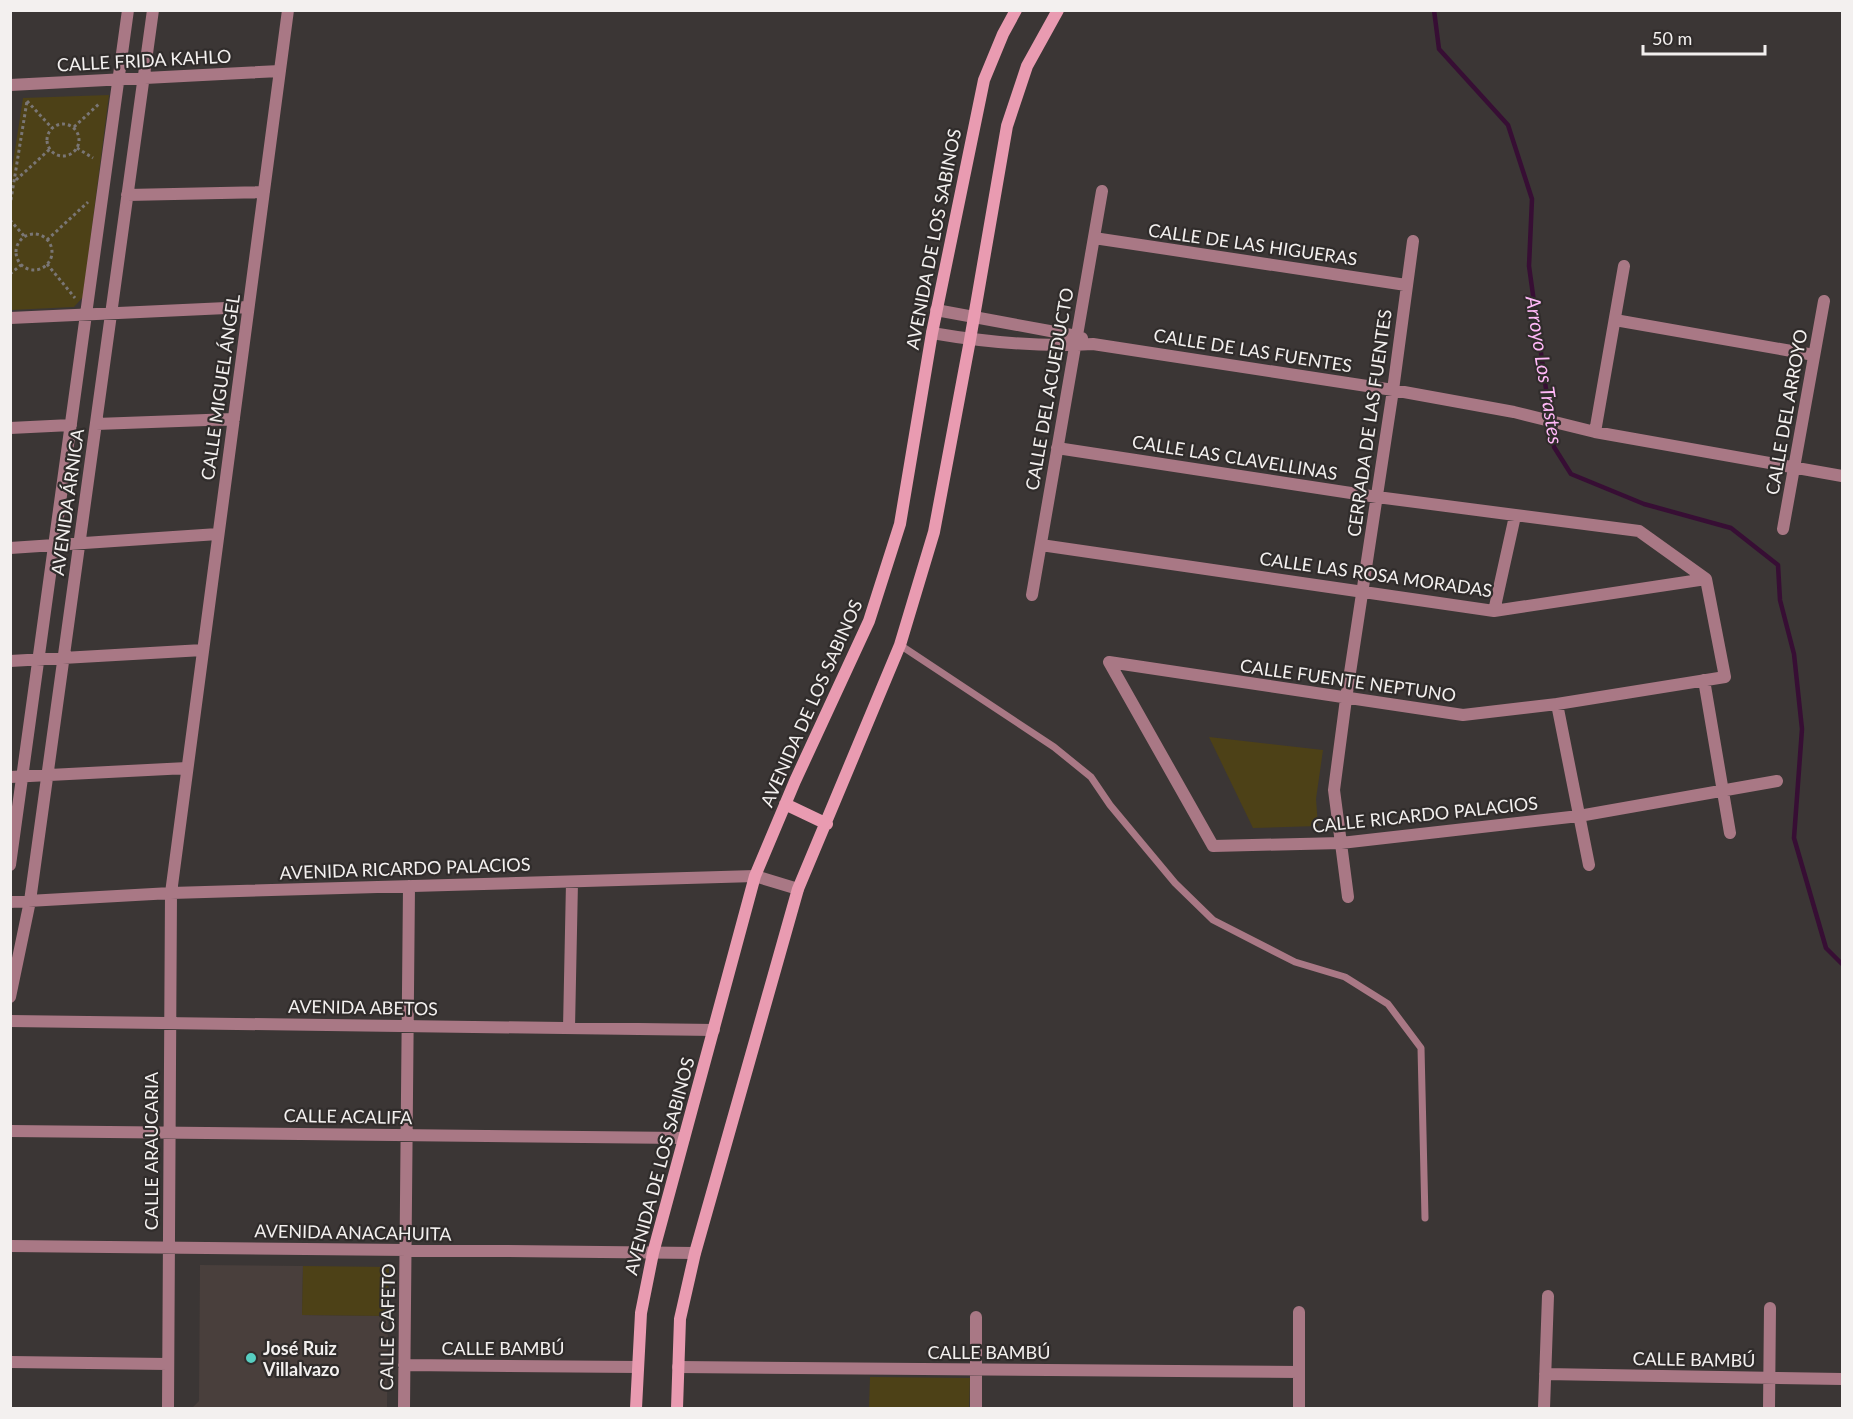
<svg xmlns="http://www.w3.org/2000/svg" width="1853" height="1419" font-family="Lato,sans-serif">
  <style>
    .built { fill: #493f3c }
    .green { fill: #4d4117 }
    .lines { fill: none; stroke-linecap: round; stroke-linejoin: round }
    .stream { stroke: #370e34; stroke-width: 4.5 }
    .path { stroke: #7a7675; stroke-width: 3; stroke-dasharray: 3 3; stroke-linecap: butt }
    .lane { stroke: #a97885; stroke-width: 7 }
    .street { stroke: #a97885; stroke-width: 12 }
    .secondary { stroke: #e99bb1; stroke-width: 12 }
    .poi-dot { fill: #57cec1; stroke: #302c2b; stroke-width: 2 }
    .labels { text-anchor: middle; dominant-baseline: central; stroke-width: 4.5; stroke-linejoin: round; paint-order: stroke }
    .street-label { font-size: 18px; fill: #f3f0ef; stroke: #302c2b }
    .poi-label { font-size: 18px; font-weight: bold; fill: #f3f0ef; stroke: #302c2b; text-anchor: start }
    .water-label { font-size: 20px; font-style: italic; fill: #ffb8f7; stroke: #302c2b }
  </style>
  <rect width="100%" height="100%" fill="#3b3635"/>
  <path class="built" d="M200,1265L303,1266L302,1315L388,1316L387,1408H192L199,1401Z"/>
  <path class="green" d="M109,95L83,297L74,307L11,310L10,182L23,98Z
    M1209,737L1323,750L1316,799L1318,826L1253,828Z
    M303,1266L389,1267L388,1316L302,1315Z
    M870,1377L970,1378L969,1408H869Z"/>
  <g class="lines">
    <path class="stream" d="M1434,10L1439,49L1508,125L1532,199L1529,266L1554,447L1571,474L1644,504L1731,528L1778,565L1780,600L1794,654L1802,729L1794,838L1826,948L1842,964"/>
    <path class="path" d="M27,101L52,128
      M47 140a16 16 0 1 1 32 0a16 16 0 1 1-32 0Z
      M74,127L100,103
      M77,148L93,158
      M16,180L50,149
      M10,206L27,101
      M10,220L25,237
      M16 252a18 18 0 1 1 36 0a18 18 0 1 1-36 0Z
      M47,240L88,202
      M47,264L75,298
      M10,274L21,265"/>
    <path class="lane" d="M900,645L1054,747L1091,777L1110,805L1175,883L1213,920L1295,962L1345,977L1388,1004L1421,1048L1425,1218"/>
    <path class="street" d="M10,85L280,71
      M127,195L264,192
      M1094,238L1406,285
      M936,310L1077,336L1082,338
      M10,318L248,307
      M1615,320L1814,355
      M932,333C984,342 1040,347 1093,344L1393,390L1514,412L1595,432L1842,476
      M96,424L234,419
      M10,428L71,425
      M1595,432L1624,266
      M1057,448L1377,497L1639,531L1706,579L1725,677L1557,704L1463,715L1109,662
      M1783,529L1824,301
      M1041,545L1494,611L1706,579
      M10,548L218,534
      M1032,595L1102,191
      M1494,611L1515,516
      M10,661L203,650
      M1109,662L1213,846L1341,843L1579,816L1777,781
      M1704,680L1730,833
      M1557,704L1589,865
      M10,777L187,768
      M10,865L128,10
      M1348,897L1334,790L1346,699L1393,390L1413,241
      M10,902L171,893L755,876L798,889
      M10,997L30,901L153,10
      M10,1021L714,1030
      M569,1028L572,882
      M10,1131L684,1138
      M10,1246L695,1253
      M976,1317V1408
      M10,1362L168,1364
      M404,1365L638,1367
      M678,1367L1299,1372
      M1545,1374L1842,1379
      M168,1408L171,893L288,10
      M404,1408L409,886
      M1299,1408V1312
      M1544,1408L1548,1296
      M1769,1408L1770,1308"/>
    <path class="secondary" d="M785,804L827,824
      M636,1408L641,1313L653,1253L755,876L795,781L869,621L900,524L932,333L984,80L1003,34L1016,10
      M677,1408L680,1319L695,1253L798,889L900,645L934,532L970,340L1007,126L1027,66L1058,10"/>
  </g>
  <circle class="poi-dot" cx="251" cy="1358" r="6"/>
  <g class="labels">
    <g class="street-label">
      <text transform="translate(144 60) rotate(-3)">CALLE FRIDA KAHLO</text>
      <text transform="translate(933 239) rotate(-79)">AVENIDA DE LOS SABINOS</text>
      <text transform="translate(1253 244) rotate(8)">CALLE DE LAS HIGUERAS</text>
      <text transform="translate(1253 350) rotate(9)">CALLE DE LAS FUENTES</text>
      <text transform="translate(220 387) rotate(-82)">CALLE MIGUEL ÁNGEL</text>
      <text transform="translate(1049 389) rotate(-80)">CALLE DEL ACUEDUCTO</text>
      <text transform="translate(1786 412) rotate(-80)">CALLE DEL ARROYO</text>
      <text transform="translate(1369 423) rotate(-82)">CERRADA DE LAS FUENTES</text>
      <text transform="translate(1235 457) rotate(9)">CALLE LAS CLAVELLINAS</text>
      <text transform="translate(67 502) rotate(-82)">AVENIDA ÁRNICA</text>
      <text transform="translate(1376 574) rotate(8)">CALLE LAS ROSA MORADAS</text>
      <text transform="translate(1348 680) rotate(8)">CALLE FUENTE NEPTUNO</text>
      <text transform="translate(811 703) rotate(-66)">AVENIDA DE LOS SABINOS</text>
      <text transform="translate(1425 814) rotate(-6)">CALLE RICARDO PALACIOS</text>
      <text transform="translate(405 868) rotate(-2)">AVENIDA RICARDO PALACIOS</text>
      <text transform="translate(363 1007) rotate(1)">AVENIDA ABETOS</text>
      <text transform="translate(348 1116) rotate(1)">CALLE ACALIFA</text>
      <text transform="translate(151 1151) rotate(-90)">CALLE ARAUCARIA</text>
      <text transform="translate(659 1166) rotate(-75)">AVENIDA DE LOS SABINOS</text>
      <text transform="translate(353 1232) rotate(1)">AVENIDA ANACAHUITA</text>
      <text transform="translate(387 1327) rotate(-89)">CALLE CAFETO</text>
      <text x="503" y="1348">CALLE BAMBÚ</text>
      <text x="989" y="1352">CALLE BAMBÚ</text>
      <text transform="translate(1694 1359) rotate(1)">CALLE BAMBÚ</text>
    </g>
    <g class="poi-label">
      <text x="263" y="1348">José Ruiz<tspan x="263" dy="21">Villalvazo</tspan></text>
    </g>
    <g class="water-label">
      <text transform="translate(1545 370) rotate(81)">Arroyo Los Trastes</text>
    </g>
  </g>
  <rect width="1853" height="1419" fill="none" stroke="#f3f0ef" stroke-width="24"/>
  <path d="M1643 45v9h122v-9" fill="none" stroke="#f3f0ef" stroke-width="3"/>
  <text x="1652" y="45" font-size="18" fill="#f3f0ef" stroke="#302c2b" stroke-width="4.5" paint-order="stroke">50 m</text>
</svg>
